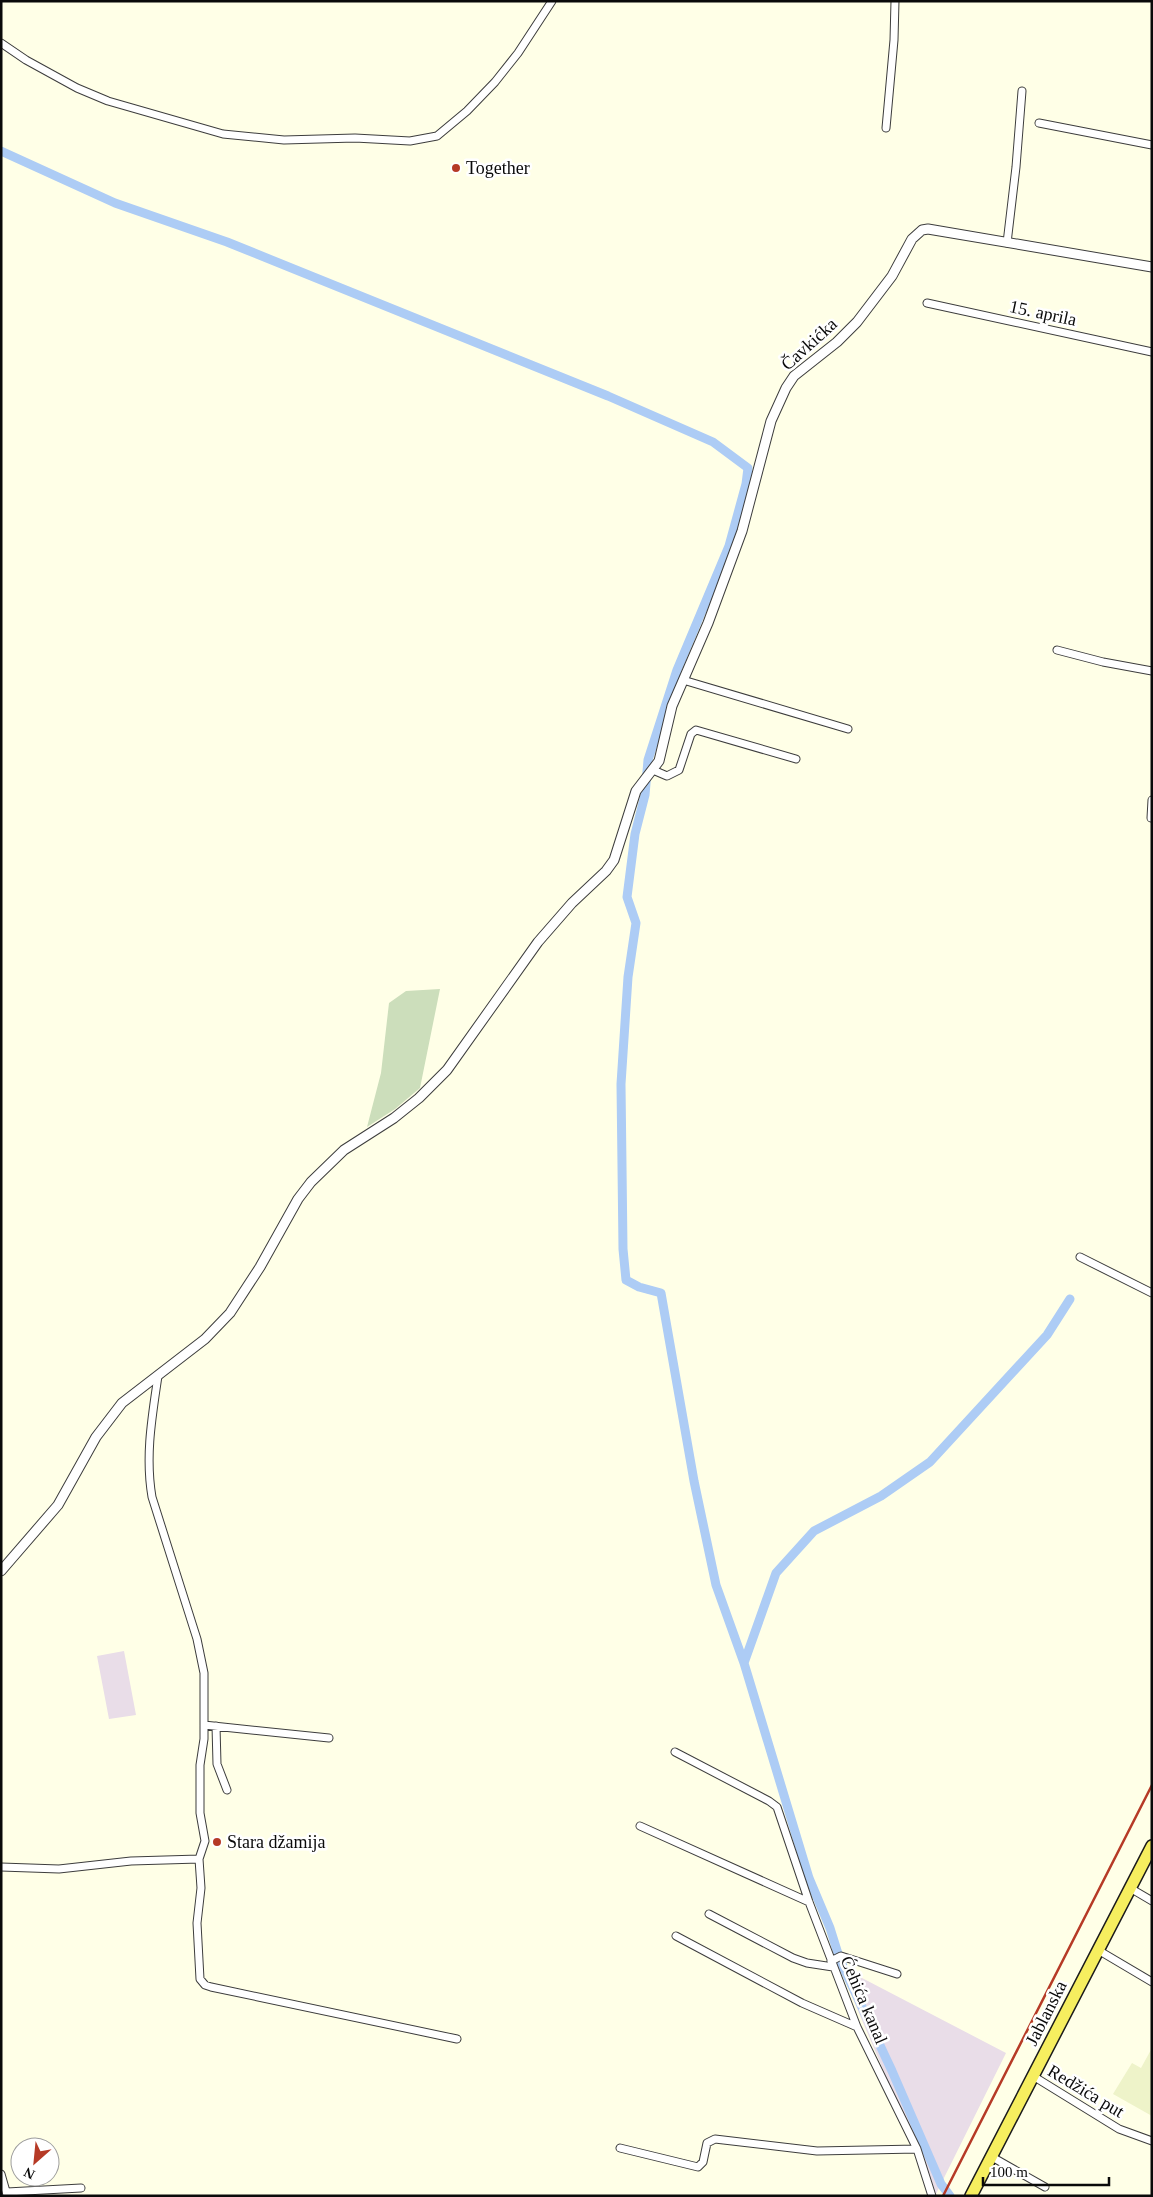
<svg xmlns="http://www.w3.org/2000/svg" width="1153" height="2197" font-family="Georgia,serif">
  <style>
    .industrial { fill: #e9dde8 }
    .farmland { fill: #eef3c9 }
    .cemetery { fill: #ccdebb }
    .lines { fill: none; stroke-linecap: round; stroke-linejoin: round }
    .canal { stroke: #adccf5; stroke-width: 9 }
    .minor-casing { stroke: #3d3d3d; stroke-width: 9 }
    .tertiary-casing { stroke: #3d3d3d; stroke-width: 11 }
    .primary-casing { stroke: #1b1b1b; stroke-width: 14 }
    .minor { stroke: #fff; stroke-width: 7 }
    .tertiary { stroke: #fff; stroke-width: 9 }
    .primary { stroke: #f6ee5f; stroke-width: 11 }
    .rail { stroke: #b63a26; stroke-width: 2.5 }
    .poi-dot { fill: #b63a26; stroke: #fff; stroke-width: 2 }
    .labels { text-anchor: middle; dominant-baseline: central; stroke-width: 5; stroke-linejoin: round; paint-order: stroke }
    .poi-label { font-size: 18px; fill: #0a0a0a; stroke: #fff; text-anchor: start }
    .street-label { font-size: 18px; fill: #0a0a0a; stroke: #fff }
  </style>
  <rect width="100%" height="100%" fill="#ffffe7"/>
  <path class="industrial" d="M124,1651L136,1715L109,1719L97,1656Z
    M839,1966L1006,2053L936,2194Z"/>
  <path class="farmland" d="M1152,2048V2116L1113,2094L1132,2063L1141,2068Z"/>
  <path class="cemetery" d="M440,989L420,1088L395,1109L367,1127L381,1073L389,1003L406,991Z"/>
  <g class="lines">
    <path class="canal" d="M1,151L115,203L227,242L608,396L713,442L748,468L746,484L729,546L677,670L648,760L645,795L635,834L627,897L636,923L628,977L621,1084L623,1249L626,1280L639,1287L661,1293L694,1481L716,1585L744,1663L809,1878L830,1928L840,1960L892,2071L941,2184L950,2196
      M744,1663L776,1573L814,1531L881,1496L930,1462L1047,1335L1070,1299"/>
    <defs>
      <path id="minor" d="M1,43L26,60L77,88L108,101L223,134L284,140L355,138L410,141L437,136L467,111L495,82L518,53L552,1
        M1039,123L1152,145
        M886,128L894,40L895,1
        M1007,243L1016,167L1022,91
        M927,303L1152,352
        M1057,650L1103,662L1152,671
        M683,680L848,729
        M653,770L667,776L679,770L691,734L696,730L796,759
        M1151,818L1152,800
        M1080,1257L1152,1293
        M158,1376C152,1417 145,1456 152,1497L197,1639L204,1673V1739L200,1765V1813L205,1841L199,1859L201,1888L197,1923L200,1979L205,1985L211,1987L457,2039
        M204,1725L329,1738
        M216,1726L217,1764L227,1790
        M675,1752L769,1801L777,1807L809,1902L857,2027L917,2149L932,2196
        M640,1826L809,1902
        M1,1867L59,1869L131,1861L199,1859
        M1130,1888L1152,1901
        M709,1914L793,1958L807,1963L833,1967
        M676,1936L802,2003L857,2027
        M1098,1950L1152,1982
        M831,1961L841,1956L897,1974
        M1033,2076L1119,2129L1152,2141
        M620,2148L698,2167L703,2162L707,2143L715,2139L817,2151L917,2149
        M992,2157L1045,2187
        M1,2174L7,2195
        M7,2192L81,2188"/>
      <path id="tertiary" d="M1,1571L58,1505L96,1437L122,1403L205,1339L230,1313L260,1267L298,1199L311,1182L344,1150L394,1118L419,1098L447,1070L538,942L572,903L606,871L614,860L636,791L659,761L672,706L708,623L742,531L771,421L786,388L794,376L837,342L857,322L892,276L912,239L922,230L928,229L1152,267"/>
      <path id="primary" d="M971,2196L1152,1846"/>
    </defs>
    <use href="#minor" class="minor-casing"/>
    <use href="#tertiary" class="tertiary-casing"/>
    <use href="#primary" class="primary-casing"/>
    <use href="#minor" class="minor"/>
    <use href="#tertiary" class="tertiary"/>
    <use href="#primary" class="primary"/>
    <path class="rail" d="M943,2196L1152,1785"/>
  </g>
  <g class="poi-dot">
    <circle cx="456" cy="168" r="5"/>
    <circle cx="217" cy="1842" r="5"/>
  </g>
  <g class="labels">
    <g class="poi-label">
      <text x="466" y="168">Together</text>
      <text x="227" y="1842">Stara džamija</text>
    </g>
    <g class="street-label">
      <text transform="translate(1043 313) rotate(12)">15. aprila</text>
      <text transform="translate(809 344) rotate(-42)">Čavkićka</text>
      <text transform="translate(864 2000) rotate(67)">Ćehića kanal</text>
      <text transform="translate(1046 2013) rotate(-63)">Jablanska</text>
      <text transform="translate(1086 2091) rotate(31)">Redžića put</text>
    </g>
  </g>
  <rect width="1153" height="2197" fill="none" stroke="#0a0a0a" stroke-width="5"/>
  <g transform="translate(35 2162) rotate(207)"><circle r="24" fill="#ffffff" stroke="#9d9d9d"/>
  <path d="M0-4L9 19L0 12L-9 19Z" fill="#b63a26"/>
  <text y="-8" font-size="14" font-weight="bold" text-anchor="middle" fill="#0a0a0a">N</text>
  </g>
  <path d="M983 2177v8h126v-8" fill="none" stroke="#0a0a0a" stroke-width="2.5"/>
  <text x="990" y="2177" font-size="15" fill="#0a0a0a" stroke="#ffffff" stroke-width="4" paint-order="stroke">100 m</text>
</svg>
